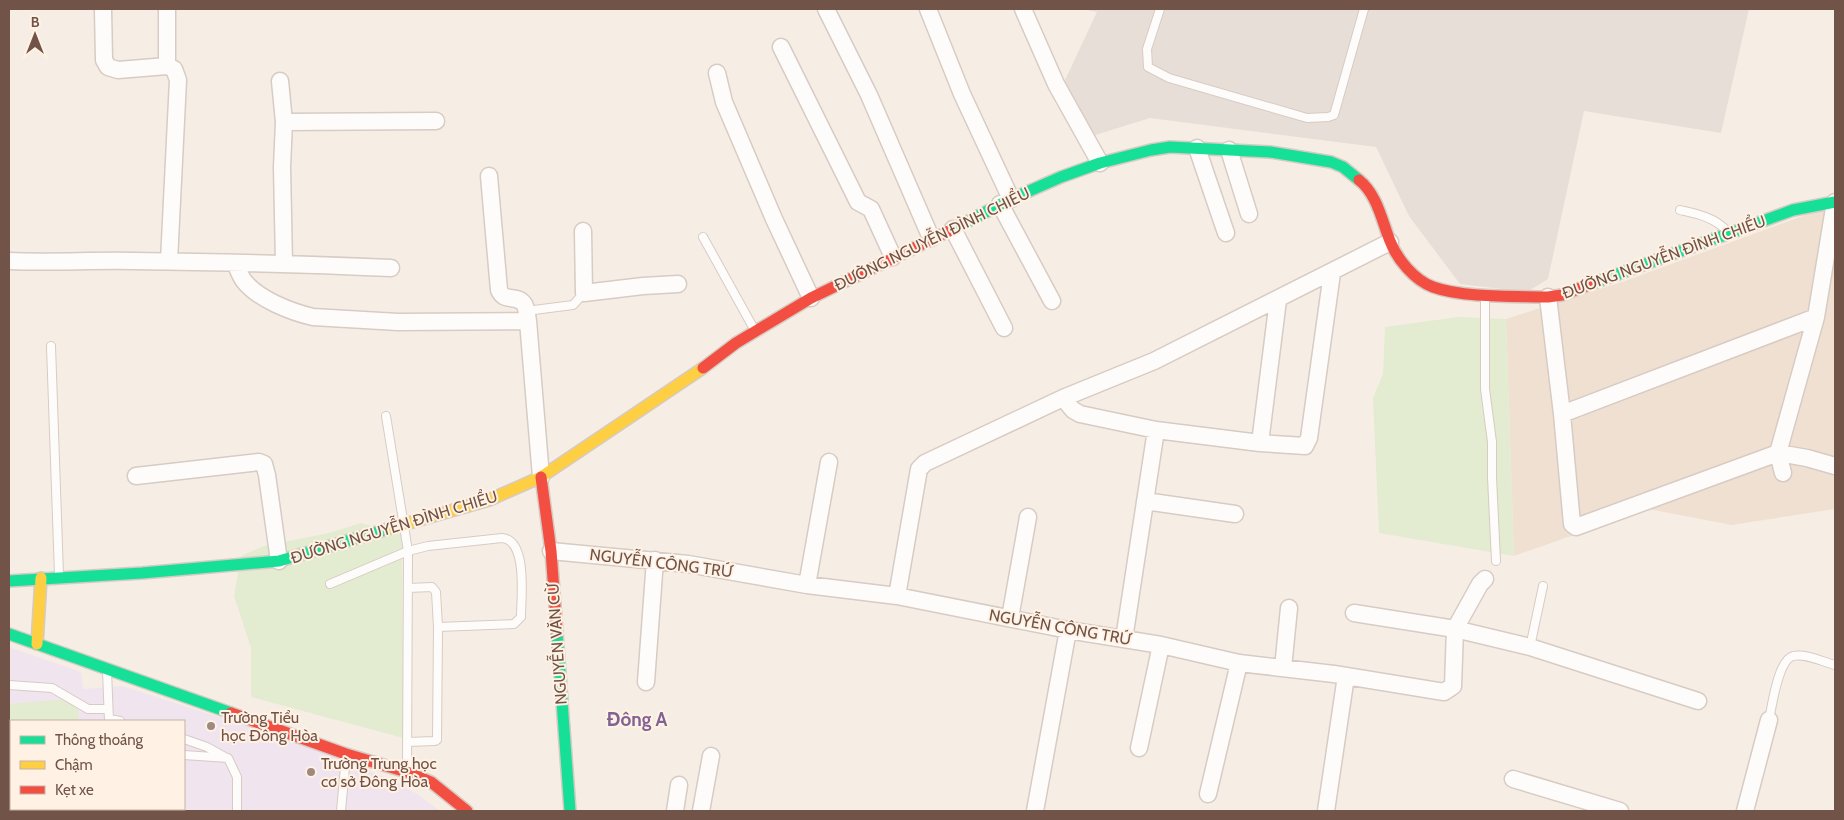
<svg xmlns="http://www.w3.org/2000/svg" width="1844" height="820" font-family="Cabin,sans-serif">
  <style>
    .residential { fill: #efe0d2 }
    .industrial { fill: #e7ded7 }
    .education { fill: #f0e4ef; fill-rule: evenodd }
    .green { fill: #e3ebd0 }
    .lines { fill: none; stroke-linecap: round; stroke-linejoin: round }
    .lane-casing { stroke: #d7cbc3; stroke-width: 10 }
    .street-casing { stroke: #d7cbc3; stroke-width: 19 }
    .fast-casing { stroke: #d6cac2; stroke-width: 14 }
    .slow-casing { stroke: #d6cac2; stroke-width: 14 }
    .jam-casing { stroke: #d6cac2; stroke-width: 14 }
    .lane { stroke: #fefcfb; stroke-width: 8 }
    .street { stroke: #fefcfb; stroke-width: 16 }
    .fast { stroke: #16e098; stroke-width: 11 }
    .slow { stroke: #ffcf43; stroke-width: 11 }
    .jam { stroke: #f24e42; stroke-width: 11 }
    .poi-dot { fill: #a0897e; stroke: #fff2e4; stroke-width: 2 }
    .labels { text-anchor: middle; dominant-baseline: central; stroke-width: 4; stroke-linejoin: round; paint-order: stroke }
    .street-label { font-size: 16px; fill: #715347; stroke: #fff2e4 }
    .poi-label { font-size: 16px; fill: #715347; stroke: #fff2e4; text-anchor: start }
    .quarter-label { font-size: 19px; font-weight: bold; fill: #806394; stroke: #fff2e4 }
  </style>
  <rect width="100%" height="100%" fill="#f6eee5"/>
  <path class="residential" d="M1835,204V509L1732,525L1648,509L1514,556L1506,319L1625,281Z"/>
  <path class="industrial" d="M1081,9H1749L1721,133L1584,111L1548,279L1527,292L1460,284L1409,216L1376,147L1150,118L1089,137L1058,95L1097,12Z"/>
  <path class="education" d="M9,647L81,672L83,689L122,686L298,742L391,780L417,794L440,811H9ZM11,721H184V809H11Z"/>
  <path class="green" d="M1458,317L1506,319L1514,556L1379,533L1373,398L1383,374L1385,327Z
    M361,523L402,534L403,738L251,697V648L234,596L241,556L264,546L329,533Z
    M66,699L74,701L78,709L79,721H11V741L9,740V704Z"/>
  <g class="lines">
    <defs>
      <path id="lane" d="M1160,9L1147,49L1148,67L1169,78L1307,118L1328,117L1334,115L1364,9
        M1680,210C1697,214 1714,217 1727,231
        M703,237L754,329
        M1485,296V389L1492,442V477L1496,561
        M526,311L573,305L584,293
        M51,346L59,575
        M386,416L408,551L407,770
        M330,584L408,551L428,546L502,538C528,540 521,598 521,617L514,624L438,627
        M1530,647L1543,586
        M107,671L109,721
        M9,685L52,688L88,709H108
        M109,719L120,721
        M1769,720C1772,706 1778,660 1793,656C1806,653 1823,662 1835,665
        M184,739L207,747L225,757
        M407,742L435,741L437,740L438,627L436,592L432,587L408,588
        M9,753H11
        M184,755L228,758L237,777V811
        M341,811L346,756"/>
      <path id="street" d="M103,9L104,60L108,67L118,70L167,66V9
        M826,9L869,95L931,238
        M928,9L962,94L1011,199
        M1023,9L1056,84L1100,163
        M781,47L858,202L871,209L893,257
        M167,66L174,69L178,80L169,261
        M717,73L724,102L774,219L811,298
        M280,81L284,122
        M1197,148L1226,233
        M1229,150L1249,214
        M489,176L499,290C504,303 517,294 524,304C527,308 527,316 528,321L541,477
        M1000,204L1052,301
        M953,229L1004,328
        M583,231L584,293L643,286L678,284
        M9,261C51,263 92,260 134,261C220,262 305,264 391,268
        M235,263C238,269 240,276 244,281C258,299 291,312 313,317L398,322L528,321
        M284,263L282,167L284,122L436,121
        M1548,297L1562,414L1572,524L1576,527L1778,453L1807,458L1835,466
        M1063,398L1073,410L1080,414L1156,430L1260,443L1305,446L1309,438L1332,273
        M1562,414L1816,317
        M1260,443L1278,300
        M1783,473L1778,453L1816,317L1835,202
        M136,476L259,462L264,464L267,475L279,561
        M1145,501L1235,514
        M551,551L688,564L807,585L897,596L1068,630L1161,645L1239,663L1334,674L1444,692L1453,686L1455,629L1480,584L1485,579
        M807,585L829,462
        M897,596L919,469L925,463L1063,398L1154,361L1390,242
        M1354,613L1455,629L1530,647L1698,701
        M1010,618L1028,517
        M1124,639L1156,430
        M1283,668L1289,608
        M646,682L655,560
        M1139,748L1161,645
        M1513,779L1620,811
        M1208,794L1239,663
        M675,811L679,785
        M701,811L711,756
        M1035,811L1068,630
        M1326,811L1346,676
        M1745,811L1769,720"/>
      <path id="fast" d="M949,231L1011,199L1061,177L1100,163L1151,150L1170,147L1270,152L1331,162L1343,167L1359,180
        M1591,284L1793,210L1835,202
        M9,581L142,573L279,561L391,528
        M557,633L570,811
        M9,634L231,713"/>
      <path id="slow" d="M391,528L489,500L541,477L703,368
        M37,644L41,578"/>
      <path id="jam" d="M1359,180C1377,194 1382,221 1390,241C1397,259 1414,280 1433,287C1463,298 1515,296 1548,297L1562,295L1591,284
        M703,368L736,343L811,298L949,231
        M541,477L551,551L557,633
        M231,713L346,754L407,772L431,782L467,811"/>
    </defs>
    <use href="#lane" class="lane-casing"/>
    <use href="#street" class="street-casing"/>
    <use href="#fast" class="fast-casing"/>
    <use href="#slow" class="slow-casing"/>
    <use href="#jam" class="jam-casing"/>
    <use href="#lane" class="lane"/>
    <use href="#street" class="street"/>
    <use href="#fast" class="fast"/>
    <use href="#slow" class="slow"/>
    <use href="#jam" class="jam"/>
  </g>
  <g class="poi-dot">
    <circle cx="211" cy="726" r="5"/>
    <circle cx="311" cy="772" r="5"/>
  </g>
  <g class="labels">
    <g class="street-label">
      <text transform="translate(932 239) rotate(-26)">ĐƯỜNG NGUYỄN ĐÌNH CHIỂU</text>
      <text transform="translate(1664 257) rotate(-20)">ĐƯỜNG NGUYỄN ĐÌNH CHIỂU</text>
      <text transform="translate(394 527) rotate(-17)">ĐƯỜNG NGUYỄN ĐÌNH CHIỂU</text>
      <text transform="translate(661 563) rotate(7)">NGUYỄN CÔNG TRỨ</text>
      <text transform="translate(1060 627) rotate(10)">NGUYỄN CÔNG TRỨ</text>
      <text transform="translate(557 644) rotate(-94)">NGUYỄN VĂN CỪ</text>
    </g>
    <g class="poi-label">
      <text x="221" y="717">Trường Tiểu<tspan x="221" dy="18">học Đông Hòa</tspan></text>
      <text x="321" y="763">Trường Trung học<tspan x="321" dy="18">cơ sở Đông Hòa</tspan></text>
    </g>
    <g class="quarter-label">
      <text x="637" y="719">Đông A</text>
    </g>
  </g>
  <rect width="1844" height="820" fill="none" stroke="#715347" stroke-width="20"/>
  <rect x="10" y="720" width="175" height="90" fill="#fff2e4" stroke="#c6b2a5"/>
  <rect x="20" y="736" width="25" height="8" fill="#16e098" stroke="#c6b2a5"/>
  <text x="55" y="745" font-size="15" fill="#715347">Thông thoáng</text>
  <rect x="20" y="761" width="25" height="8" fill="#ffcf43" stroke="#c6b2a5"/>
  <text x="55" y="770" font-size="15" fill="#715347">Chậm</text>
  <rect x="20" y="786" width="25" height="8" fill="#f24e42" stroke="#c6b2a5"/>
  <text x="55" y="795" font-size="15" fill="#715347">Kẹt xe</text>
  <g transform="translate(35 35)" stroke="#fff2e4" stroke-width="4" paint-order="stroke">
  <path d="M0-4L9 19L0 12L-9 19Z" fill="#715347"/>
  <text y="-8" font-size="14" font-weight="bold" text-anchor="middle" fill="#715347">B</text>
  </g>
</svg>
